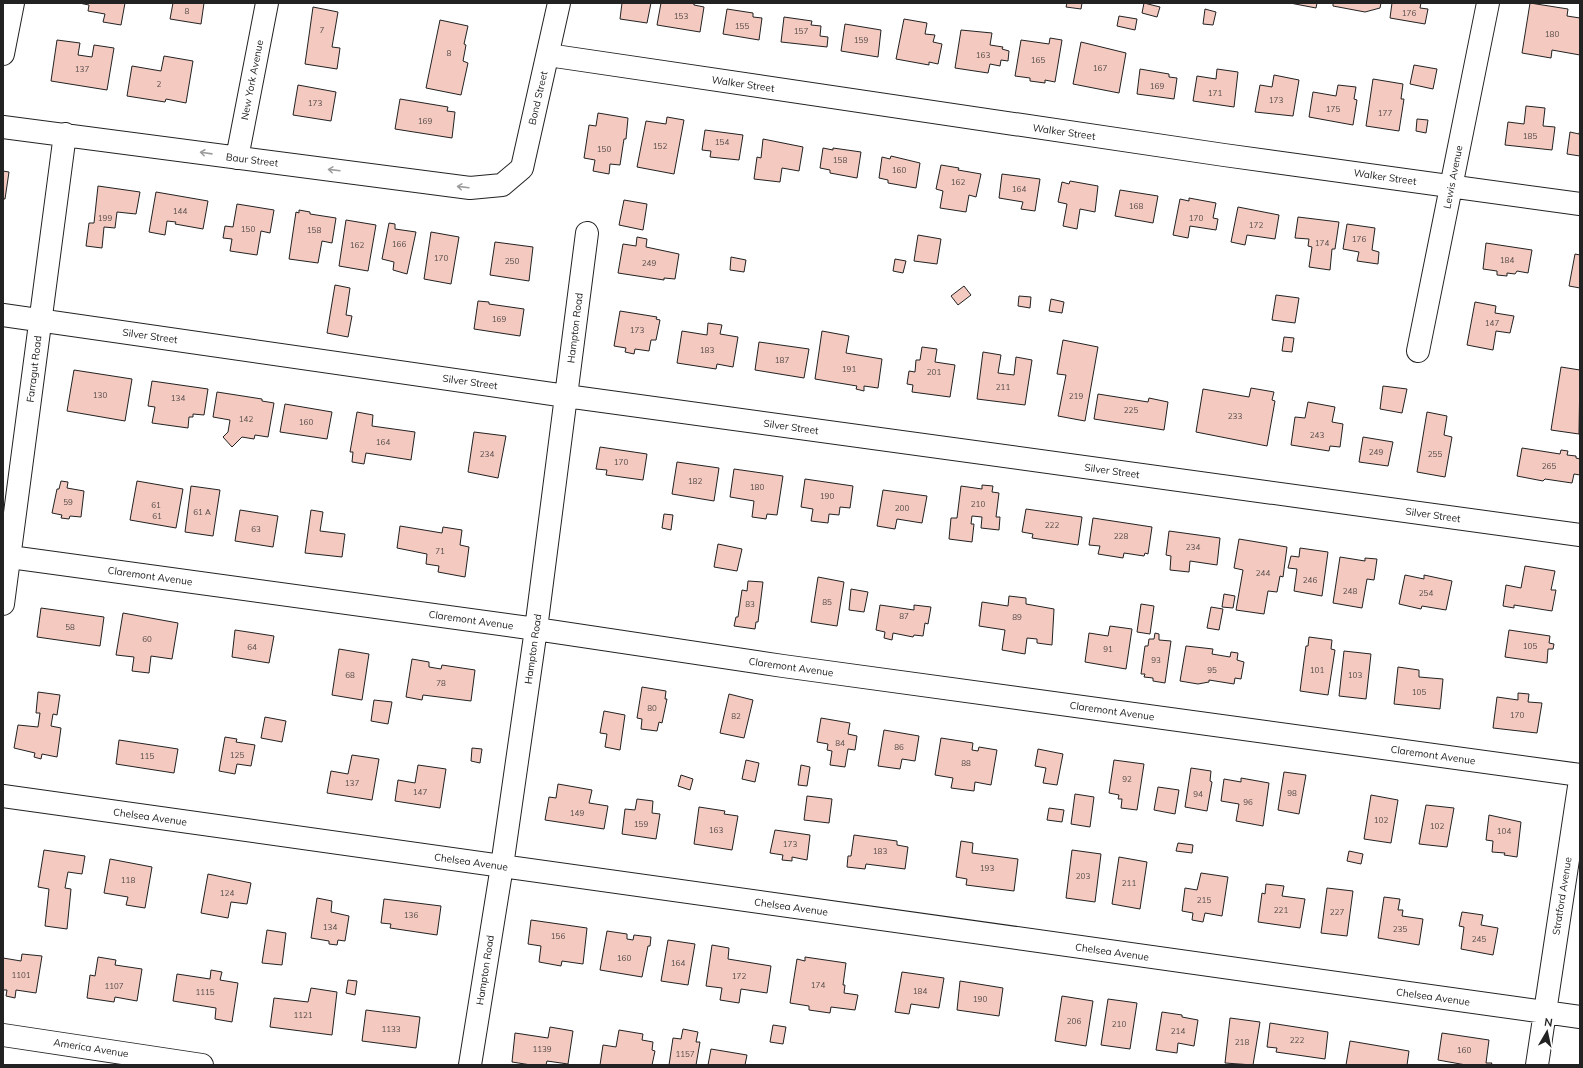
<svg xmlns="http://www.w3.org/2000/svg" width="1583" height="1068" font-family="Mulish,sans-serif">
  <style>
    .building { fill: #f3c9c0; stroke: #222 }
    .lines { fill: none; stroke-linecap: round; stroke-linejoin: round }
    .minor-casing { stroke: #222; stroke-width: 24 }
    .minor { stroke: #fff; stroke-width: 22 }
    .oneway { stroke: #9c9c9c }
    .labels { text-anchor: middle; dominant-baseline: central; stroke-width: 3; stroke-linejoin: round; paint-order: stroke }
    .number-label { font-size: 8px; fill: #564c4a }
    .street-label { font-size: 10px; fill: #222; stroke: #fff }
  </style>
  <rect width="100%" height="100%" fill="#fff"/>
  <path class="building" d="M79,3H125L121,25L103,22L105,14L88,11L89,5Z
    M173,3H204L201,24L170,19Z
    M622,3H651L647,23L620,19Z
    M661,3H691L694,4V5L704,7L700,32L657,25Z
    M1067,3H1082L1081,9L1066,7Z
    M1144,3L1160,7L1157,17L1142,13Z
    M1290,3H1317L1316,8Z
    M1333,3H1381L1380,8L1365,12L1333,6Z
    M1392,3H1421L1420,8L1428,9L1425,24L1390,18Z
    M1530,3L1568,9L1567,16L1580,18V55L1552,50L1551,58L1522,53Z
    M313,7L338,12L332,47L340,48L337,69L305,64Z
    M727,9L753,13V17L762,18L759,40L723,34Z
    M1205,9L1216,12L1213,25L1203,24Z
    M1119,16L1137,19L1135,30L1117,26Z
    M784,17L812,21L811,25L821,26L820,36L828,37L827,47L781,42Z
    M904,19L927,23L925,34L935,35L933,42L942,44L938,64L929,62V65L896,59Z
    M440,20L468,26L464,44L466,45L463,61L468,63L461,95L426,88Z
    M845,24L881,30L878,57L841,51Z
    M961,30L992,33L990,45L1003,47L1002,49L1009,51L1008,61L1001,60L1000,66L990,64L988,73L955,68Z
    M1050,38L1062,40L1055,82L1045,80V83L1030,81V78L1015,76L1021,40L1049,44Z
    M57,40L80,43L78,55L92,57L94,45L114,48L107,90L51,81Z
    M1081,42L1126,53L1119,93L1073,84Z
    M164,56L193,61L186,103L166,99L165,102L127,96L132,66L161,71Z
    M1414,65L1437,69L1433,89L1410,84Z
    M1140,69L1169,74V77L1177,78L1174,99L1137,94Z
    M1217,69L1238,72L1234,107L1193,101L1197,76L1216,79Z
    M1274,75L1299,80L1293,116L1255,112L1260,85L1272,87Z
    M1373,79L1403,84L1401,99H1404L1399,131L1366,126Z
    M298,85L336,92L331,121L293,115Z
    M1338,85L1356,87L1354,99L1357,100L1353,125L1309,117L1313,92L1336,96Z
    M400,99L448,107L447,111L455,112L452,138L395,129Z
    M1526,106L1545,108L1543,126L1555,127L1552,150L1505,145L1508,122L1524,124Z
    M598,113L628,118L626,139H624L620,165L610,164L609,174L593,171L595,160L584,158L589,125L596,126Z
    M667,117L684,120L674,174L637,167L646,121L666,124Z
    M1417,119L1428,120L1426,133L1416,131Z
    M1580,129V156L1567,154L1570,132L1579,134Z
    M705,130L743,135L739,160L710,157L711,151L702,150Z
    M763,139L803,147L799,171L782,168L780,182L754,179L757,157L761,158Z
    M823,148L833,150V148L861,152L857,178L830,173V170L820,168Z
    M891,156L920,163L916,188L888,183V180L879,178L882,157L890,159Z
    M941,165L959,168L958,170L981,174L976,197L969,195L966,212L940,208L943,191L936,189Z
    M3,171L9,172L5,199H3Z
    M1002,174L1040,179L1035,211L1021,209L1023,202L999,198Z
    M1070,181L1098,186L1095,212L1080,209L1077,229L1063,226L1067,204L1058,202L1062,182L1069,184Z
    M98,186L140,192L136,214L117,212L115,228L104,227L102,248L86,246L89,223H94Z
    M1120,190L1158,196L1153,223L1115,216Z
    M156,192L208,201L203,229L175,224L176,222L167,221L165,235L149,232Z
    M1189,198L1216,203L1213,218L1218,219L1216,230L1190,226L1188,238L1173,235L1180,199L1189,201Z
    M624,200L647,204L643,230L619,225Z
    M237,204L274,210L270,233L261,231L257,255L230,251L232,239L223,238L225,226L233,227Z
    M1238,207L1279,215L1275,239L1247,235L1245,245L1231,242Z
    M299,210L310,212V214L336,218L332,243L322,241L318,263L289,259L296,212L299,213Z
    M1298,217L1339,222L1335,249H1332L1330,270L1309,267L1312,247L1308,246L1309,239L1295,238Z
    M346,220L376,225L368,271L339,266Z
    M389,223L395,224V229L416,232L407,274L393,270L394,262L382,259Z
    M1347,224L1375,228L1372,250L1379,252L1378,264L1357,261L1359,252L1343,249Z
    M431,232L459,237L451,284L424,279Z
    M918,235L941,239L937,264L914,261Z
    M637,237L647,239L646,247L679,254L675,279L664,278V280L618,273L623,244L636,246Z
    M495,242L533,247L529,281L490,275Z
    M1486,243L1532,250L1528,273L1517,271L1515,274L1507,273V276L1497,275V271L1483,269Z
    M1575,254L1580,255V288L1569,286Z
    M731,257L746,260L744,272L730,270Z
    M895,259L906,261L903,273L893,271Z
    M335,285L350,288L346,315L352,316L348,337L327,333Z
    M964,286L971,295L958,305L951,296Z
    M1276,295L1299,298L1295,323L1272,320Z
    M1019,296L1031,297L1030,308L1018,306Z
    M1051,299L1064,302L1062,313L1049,311Z
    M478,301L489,302V304L524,309L520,336L474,329Z
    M1475,302L1496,306L1495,313L1514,316L1510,333L1496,331L1493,350L1467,345Z
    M620,311L657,317L656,319L660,320L656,340H651L649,351L635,349L634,354L625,352L626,348L614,346Z
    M708,323L722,325L720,334L738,337L733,367L717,364L716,369L677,363L682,331L707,335Z
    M822,331L849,336L846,353L882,359L878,388L864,386V391L856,389L857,386L815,379Z
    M1284,337L1294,338L1292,352L1282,351Z
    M1063,340L1098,347L1085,421L1058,416L1066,375L1057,374Z
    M759,342L809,349L804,378L755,370Z
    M922,347L937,349L935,362L955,365L950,397L912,392L913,385L907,384L909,371L915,372L916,360H920Z
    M983,352L1001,355L998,373L1014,375L1016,357L1032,360L1025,405L977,399Z
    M1561,367L1580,370L1579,434L1551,430Z
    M74,370L132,379L125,421L67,411Z
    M152,381L208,389L204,415L193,414V417H189L188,428L152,423L155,407L148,406Z
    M1383,386L1407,389L1402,413L1380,409Z
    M1251,388L1274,392L1272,400L1275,401L1267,446L1196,432L1203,389L1249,397Z
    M217,392L262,399V401L274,403L268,437L255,435L254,439L242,437L232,447L223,437L228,432L230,420L213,417Z
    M1098,394L1148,402L1149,398L1168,402L1164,430L1094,419Z
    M1308,402L1335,407L1332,422L1343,424L1340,447L1330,446L1329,451L1291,445L1295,417L1305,418Z
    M285,404L332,412L327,439L280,432Z
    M357,412L373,415L372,426L415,432L411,460L366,453L364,464L352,462L353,452H350Z
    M1427,412L1447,416L1444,435L1452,437L1445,477L1417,472Z
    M474,432L506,436L498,478L468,472Z
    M1363,437L1393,442L1388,466L1359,462Z
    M600,447L647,454L643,480L606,475L607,470L596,469Z
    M1522,448L1560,454L1561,450L1568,451L1567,455L1576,456V458L1580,459V475L1574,474L1572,483L1545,479L1543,481L1517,476Z
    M677,462L719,468L714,501L672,494Z
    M734,469L783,476L777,515L767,514L766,519L752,517L754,501L730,497Z
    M805,479L853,486L850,508L840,507L839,515L829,514L828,523L811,521L813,509L801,507Z
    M61,481L68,482L67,488L84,491L81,517L70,516L69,519L61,518L62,515L52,513L57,489H59Z
    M137,481L183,489L176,528L130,520Z
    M982,485L993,486L992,492L999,493L996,517H1000L999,530L981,528L982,517L972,516L971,524H974L972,542L949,539L951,518H957L961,486L982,489Z
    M191,486L220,490L213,536L185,532Z
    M883,490L927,496L922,523L897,519L895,529L877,526Z
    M1026,509L1082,517L1078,545L1032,538L1033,534L1022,532Z
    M240,510L278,516L273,547L235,541Z
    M311,510L323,512L320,531L345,534L342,557L305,553Z
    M664,514L673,515L671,530L662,528Z
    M1093,518L1152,527L1148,554L1145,553L1144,556L1124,553L1123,558L1098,554L1100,546L1089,545Z
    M400,526L442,533L443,527L462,530L460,545L469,547L465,577L438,572L439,566L426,564L427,554L397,548Z
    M1169,531L1220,538L1217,565L1190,561L1189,572L1170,570L1171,556L1166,555Z
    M1239,539L1287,547L1283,577L1280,576L1277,592L1268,591L1264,614L1236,610L1243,570L1234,568Z
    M718,544L742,549L737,571L714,567Z
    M1300,548L1328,552L1322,596L1294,591L1297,569L1288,568L1291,556L1299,557Z
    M1340,557L1365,561V558L1377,559L1374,580L1367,579L1362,608L1333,603Z
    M1525,566L1555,571L1551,590H1556L1552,611L1514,605V608L1503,606L1506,585L1521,588Z
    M1405,575L1424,579V575L1452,581L1446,610L1422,606L1421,609L1399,604Z
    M818,577L844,582L837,626L811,622Z
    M748,581L763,582L758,622H756L755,629L734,626L736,617H738L742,590L747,591Z
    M851,589L868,592L864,612L849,610Z
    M1224,594L1235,596L1233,608L1222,607Z
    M1009,596L1026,598V604L1054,609L1052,645L1037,643V639L1027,638L1025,654L1002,650L1005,630L979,626L982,602L1008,606Z
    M1141,604L1154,606L1150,634L1137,632Z
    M880,605L914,610V605L931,607L928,624L925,623L923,636L914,635L913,637L893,633L892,640L884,638L885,632L876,630Z
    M1211,607L1223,609L1219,630L1207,628Z
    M41,608L104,617L100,646L37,637Z
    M123,613L178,623L172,659L151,656L149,673L132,671L134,657L116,655Z
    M1110,626L1132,629L1126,669L1085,662L1089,633L1108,636Z
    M235,630L274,636L269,663L232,657Z
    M1509,630L1550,636L1549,643L1554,644L1553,649H1548L1547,663L1505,657Z
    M1155,633L1159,634V640L1171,641L1165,683L1153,681V678L1144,677L1145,674H1141L1145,646H1148L1149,639H1154Z
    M1309,637L1332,640L1331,649L1335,650L1328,695L1300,691L1306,646H1308Z
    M1186,646L1213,649L1212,654L1230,657L1231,652L1238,653L1237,660L1244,662L1241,679L1235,678L1234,684L1209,680V682L1198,684L1180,681Z
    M339,649L369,654L362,700L332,695Z
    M1344,651L1371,654L1366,699L1339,696Z
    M412,659L429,662V667L441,669L442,665L475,670L471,701L423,695L422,700L406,697Z
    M1398,667L1419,670V677L1443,679L1440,709L1394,704Z
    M642,687L666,691L665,699H667L662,723L659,722L657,731L641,729L642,719L637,718Z
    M38,692L60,695L57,715L53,714L51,726L61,728L57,757L42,754L41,759L34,757L35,753L14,748L18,725L38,727L40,713H36Z
    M1518,693L1529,694L1528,702L1542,703L1537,733L1493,728L1497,697L1518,700Z
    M729,694L753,700L744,738L720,733Z
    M374,700L392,702L388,724L371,721Z
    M604,711L625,715L620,750L605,747L607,734L600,733Z
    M265,717L286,721L282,742L261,738Z
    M821,718L850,723L848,734L857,736L855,750L848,749L845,767L830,765L832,751L827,750L828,744L817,742Z
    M884,730L919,736L915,761L902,759L900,769L878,766Z
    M225,737L237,739L236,742L255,745L251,766L237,764L235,774L219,771Z
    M941,738L973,743L972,750L978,751L979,747L997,750L991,785L975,782L974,791L951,788L953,778L935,775Z
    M119,740L178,749L174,773L116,764Z
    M472,748L482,749L480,763L471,761Z
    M1038,749L1063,754L1057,785L1043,783L1046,768L1035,766Z
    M352,755L379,759L372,800L327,793L331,771L348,774Z
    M746,760L759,763L755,782L742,779Z
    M1114,760L1144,764L1137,810L1121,808L1122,799H1118L1119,795L1109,793Z
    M418,765L446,769L440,808L395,801L398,780L415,783Z
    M801,765L810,767L807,786L798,785Z
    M1191,768L1211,771L1210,781L1212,782L1207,811L1185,807Z
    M1284,772L1306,775L1299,814L1278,810Z
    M681,775L693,779L690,790L678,786Z
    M1241,778L1269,783L1263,826L1236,821L1239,804L1221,801L1224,779L1241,782Z
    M558,784L592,790L589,803L608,806L604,829L545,820L549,797L556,798Z
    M1158,787L1179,790L1175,814L1154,810Z
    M1075,794L1094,797L1090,827L1071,824Z
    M1371,795L1398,800L1391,843L1364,839Z
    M807,796L832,799L829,823L804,820Z
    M637,799L653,801L652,813L660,814L656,839L622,834L625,809L635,810Z
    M1426,805L1454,808L1447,847L1419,844Z
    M699,807L725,811L724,814L738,816L732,850L694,844Z
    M1049,808L1064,810L1062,822L1047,820Z
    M1489,815L1521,822L1517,857L1504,855L1505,853L1492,852L1493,841L1486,840Z
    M775,830L810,835L807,860L792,857V861L782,860L783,855L770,853Z
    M854,835L897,841V845L908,847L905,869L866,864L865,869L847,867L848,856H851Z
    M961,841L973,843L972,853L1018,859L1014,891L966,885L967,879L956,877Z
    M1178,843L1193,845L1192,853L1176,851Z
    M44,850L85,856L82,874L68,872L65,888L71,889L67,929L45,926L49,889L38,887Z
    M1072,850L1101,854L1095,902L1066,898Z
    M1349,851L1363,854L1361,864L1347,861Z
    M1119,857L1147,862L1140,909L1112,904Z
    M110,859L152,867L145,908L126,905L128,897L104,893Z
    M1201,873L1228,877L1222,916L1205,913L1203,922L1192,920L1193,913L1182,911L1185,888L1197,890Z
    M208,874L251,883L247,904L231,902L228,918L201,913Z
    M1266,884L1284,886L1282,896L1305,899L1300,928L1258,922L1262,893L1265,894Z
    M1327,888L1353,891L1347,936L1321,933Z
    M1384,897L1400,899L1398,910H1403L1402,916L1423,919L1419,945L1378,938Z
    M317,898L332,901L331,912L349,916L345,941L338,940L337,945L329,944V941L311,938Z
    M384,899L441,906L437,935L390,928L391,924L381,923Z
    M1462,912L1483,915L1481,925L1498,928L1493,955L1461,949L1464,927L1459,926Z
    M531,920L587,928L583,964L562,961L561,966L539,962L541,946L528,944Z
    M267,930L286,933L282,965L262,963Z
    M607,931L627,934V939L633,940L634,935L651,937L650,946H648L642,977L600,970Z
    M668,940L695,944L688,985L661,981Z
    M712,945L729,948L728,959L771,966L767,993L741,989L739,1003L720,1000L722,988L706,986Z
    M22,954L42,956L36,993L16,990L15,998L6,996L7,990H3V958L21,961Z
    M98,957L116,960L115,965L142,969L137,1001L115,997L114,1002L87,998L90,975L95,976Z
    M805,957L846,963L843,985H845L844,993L858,995L855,1010L831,1007L830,1013L809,1010V1006L790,1003L797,959L805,961Z
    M211,970L222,972L220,980L238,983L232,1022L215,1019L216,1008L173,1001L177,974L210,979Z
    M902,972L944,978L939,1008L911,1004L909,1014L895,1012Z
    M348,980L357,981L355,995L346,993Z
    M960,981L1003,988L999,1016L957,1010Z
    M311,988L337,992L332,1035L270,1027L274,998L308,1002Z
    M1062,996L1093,1001L1086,1046L1055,1041Z
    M1108,999L1137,1003L1130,1049L1101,1045Z
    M366,1010L420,1017L416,1048L362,1041Z
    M1162,1012L1182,1015V1017L1198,1020L1194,1046L1178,1043L1177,1053L1156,1050Z
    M1230,1018L1260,1022L1253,1065L1225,1063Z
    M1270,1023L1328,1032L1325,1059L1276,1052L1277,1048L1267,1047Z
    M773,1025L786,1027L783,1044L770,1042Z
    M550,1027L573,1031L568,1064L547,1061L546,1065H531L512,1062L515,1033L548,1038Z
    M683,1029L698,1032L696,1042H700L696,1065H669L673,1038L681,1039Z
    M619,1030L643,1034L642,1040L653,1042L652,1050L655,1051L652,1065H600L603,1045L616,1047Z
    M1442,1033L1489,1040L1486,1063H1492L1491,1065H1466L1438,1060Z
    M1350,1041L1409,1051L1407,1065H1346Z
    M711,1049L747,1055L745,1065H708Z"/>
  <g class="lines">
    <defs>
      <path id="minor" d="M3,54L13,3
        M548,55L1224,155L1580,204
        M3,127L470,188L502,185L522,168L559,3
        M237,158L267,3
        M3,315L566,396L1580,535
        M1418,351L1488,3
        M3,556L536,629L783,666L1580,775
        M3,604L65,134
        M3,796L1580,1017
        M3,1035L202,1065
        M470,1065L502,866L536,629L587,233
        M1537,1065L1580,780"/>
    </defs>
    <use href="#minor" class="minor-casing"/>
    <use href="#minor" class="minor"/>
  </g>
  <defs><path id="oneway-shaft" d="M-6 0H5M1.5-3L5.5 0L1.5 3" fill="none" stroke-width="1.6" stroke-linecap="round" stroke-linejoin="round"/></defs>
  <g class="oneway">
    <use href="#oneway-shaft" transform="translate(206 153) rotate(-172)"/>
    <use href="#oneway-shaft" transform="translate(334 170) rotate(-173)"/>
    <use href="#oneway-shaft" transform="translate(463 187) rotate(-173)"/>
  </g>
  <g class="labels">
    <g class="number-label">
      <text x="187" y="11">8</text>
      <text x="1409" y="13">176</text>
      <text x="681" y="16">153</text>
      <text x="742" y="26">155</text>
      <text x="322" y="30">7</text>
      <text x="801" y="31">157</text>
      <text x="1552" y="34">180</text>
      <text x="861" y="40">159</text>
      <text x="449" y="53">8</text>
      <text x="983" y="55">163</text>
      <text x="1038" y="60">165</text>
      <text x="1100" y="68">167</text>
      <text x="82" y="69">137</text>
      <text x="159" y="84">2</text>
      <text x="1157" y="86">169</text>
      <text x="1215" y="93">171</text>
      <text x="1276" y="100">173</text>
      <text x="315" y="103">173</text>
      <text x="1333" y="109">175</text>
      <text x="1385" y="113">177</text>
      <text x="425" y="121">169</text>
      <text x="1530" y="136">185</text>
      <text x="722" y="142">154</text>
      <text x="660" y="146">152</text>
      <text x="604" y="149">150</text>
      <text x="840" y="160">158</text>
      <text x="899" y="170">160</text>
      <text x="958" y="182">162</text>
      <text x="1019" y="189">164</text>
      <text x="1136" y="206">168</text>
      <text x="180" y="211">144</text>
      <text x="105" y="218">199</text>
      <text x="1196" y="218">170</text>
      <text x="1256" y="225">172</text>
      <text x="248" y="229">150</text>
      <text x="314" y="230">158</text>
      <text x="1359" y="239">176</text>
      <text x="1322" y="243">174</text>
      <text x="399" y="244">166</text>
      <text x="357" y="245">162</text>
      <text x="441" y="258">170</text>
      <text x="1507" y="260">184</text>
      <text x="512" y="261">250</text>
      <text x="649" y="263">249</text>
      <text x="499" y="319">169</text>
      <text x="1492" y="323">147</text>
      <text x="637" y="330">173</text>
      <text x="707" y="350">183</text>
      <text x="782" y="360">187</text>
      <text x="849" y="369">191</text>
      <text x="934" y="372">201</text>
      <text x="1003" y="387">211</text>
      <text x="100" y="395">130</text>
      <text x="1076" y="396">219</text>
      <text x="178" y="398">134</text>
      <text x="1131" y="410">225</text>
      <text x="1235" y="416">233</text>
      <text x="246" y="419">142</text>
      <text x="306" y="422">160</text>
      <text x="1317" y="435">243</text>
      <text x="383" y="442">164</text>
      <text x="1376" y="452">249</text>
      <text x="487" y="454">234</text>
      <text x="1435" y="454">255</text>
      <text x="621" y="462">170</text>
      <text x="1549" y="466">265</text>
      <text x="695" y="481">182</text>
      <text x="757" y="487">180</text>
      <text x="827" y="496">190</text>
      <text x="68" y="502">59</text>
      <text x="978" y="504">210</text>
      <text x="156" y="505">61</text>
      <text x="902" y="508">200</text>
      <text x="202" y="512">61 A</text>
      <text x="157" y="516">61</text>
      <text x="1052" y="525">222</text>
      <text x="256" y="529">63</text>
      <text x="1121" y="536">228</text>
      <text x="1193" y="547">234</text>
      <text x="440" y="551">71</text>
      <text x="1263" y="573">244</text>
      <text x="1310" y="580">246</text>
      <text x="1350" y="591">248</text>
      <text x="1426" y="593">254</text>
      <text x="827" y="602">85</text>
      <text x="750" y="604">83</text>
      <text x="904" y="616">87</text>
      <text x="1017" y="617">89</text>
      <text x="70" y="627">58</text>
      <text x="147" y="639">60</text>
      <text x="1530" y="646">105</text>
      <text x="252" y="647">64</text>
      <text x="1108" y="649">91</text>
      <text x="1156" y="660">93</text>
      <text x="1212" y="670">95</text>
      <text x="1317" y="670">101</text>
      <text x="350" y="675">68</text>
      <text x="1355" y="675">103</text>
      <text x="441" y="683">78</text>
      <text x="1419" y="692">105</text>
      <text x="652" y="708">80</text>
      <text x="1517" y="715">170</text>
      <text x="736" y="716">82</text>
      <text x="840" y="743">84</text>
      <text x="899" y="747">86</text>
      <text x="237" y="755">125</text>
      <text x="147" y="756">115</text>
      <text x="966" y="763">88</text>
      <text x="1127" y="779">92</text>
      <text x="352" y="783">137</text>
      <text x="420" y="792">147</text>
      <text x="1292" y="793">98</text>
      <text x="1198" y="794">94</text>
      <text x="1248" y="802">96</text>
      <text x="577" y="813">149</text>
      <text x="1381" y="820">102</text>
      <text x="641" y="824">159</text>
      <text x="1437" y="826">102</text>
      <text x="716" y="830">163</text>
      <text x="1504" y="831">104</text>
      <text x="790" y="844">173</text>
      <text x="880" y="851">183</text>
      <text x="987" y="868">193</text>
      <text x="1083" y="876">203</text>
      <text x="128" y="880">118</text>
      <text x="1129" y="883">211</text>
      <text x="227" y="893">124</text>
      <text x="1204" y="900">215</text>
      <text x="1281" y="910">221</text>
      <text x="1337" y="912">227</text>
      <text x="411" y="915">136</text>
      <text x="330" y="927">134</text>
      <text x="1400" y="929">235</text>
      <text x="558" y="936">156</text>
      <text x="1479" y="939">245</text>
      <text x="624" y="958">160</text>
      <text x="678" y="963">164</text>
      <text x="21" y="975">1101</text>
      <text x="739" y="976">172</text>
      <text x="818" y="985">174</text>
      <text x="114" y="986">1107</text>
      <text x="920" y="991">184</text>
      <text x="205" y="992">1115</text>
      <text x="980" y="999">190</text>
      <text x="303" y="1015">1121</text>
      <text x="1074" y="1021">206</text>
      <text x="1119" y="1024">210</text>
      <text x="391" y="1029">1133</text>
      <text x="1178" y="1031">214</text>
      <text x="1297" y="1040">222</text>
      <text x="1242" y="1042">218</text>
      <text x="542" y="1049">1139</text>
      <text x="1464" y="1050">160</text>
      <text x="685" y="1054">1157</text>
    </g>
    <g class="street-label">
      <text transform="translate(252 80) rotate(-79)">New York Avenue</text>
      <text transform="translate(743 84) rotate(8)">Walker Street</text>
      <text transform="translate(538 98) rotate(-77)">Bond Street</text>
      <text transform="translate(1064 132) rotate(8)">Walker Street</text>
      <text transform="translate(252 160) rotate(7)">Baur Street</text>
      <text transform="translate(1385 177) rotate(8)">Walker Street</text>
      <text transform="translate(1453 177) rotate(-79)">Lewis Avenue</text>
      <text transform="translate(575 328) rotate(-83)">Hampton Road</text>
      <text transform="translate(150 336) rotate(8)">Silver Street</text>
      <text transform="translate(34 369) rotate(-83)">Farragut Road</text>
      <text transform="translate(470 382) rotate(8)">Silver Street</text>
      <text transform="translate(791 427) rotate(8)">Silver Street</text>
      <text transform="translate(1112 471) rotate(8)">Silver Street</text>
      <text transform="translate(1433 515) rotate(8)">Silver Street</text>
      <text transform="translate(150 576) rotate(8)">Claremont Avenue</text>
      <text transform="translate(471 620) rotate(8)">Claremont Avenue</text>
      <text transform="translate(533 649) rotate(-82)">Hampton Road</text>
      <text transform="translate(791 667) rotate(8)">Claremont Avenue</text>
      <text transform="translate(1112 711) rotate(8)">Claremont Avenue</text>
      <text transform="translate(1433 755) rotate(8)">Claremont Avenue</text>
      <text transform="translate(150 817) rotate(8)">Chelsea Avenue</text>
      <text transform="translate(471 862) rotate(8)">Chelsea Avenue</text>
      <text transform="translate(1562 896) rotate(-81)">Stratford Avenue</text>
      <text transform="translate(791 907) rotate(8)">Chelsea Avenue</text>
      <text transform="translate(1112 952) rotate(8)">Chelsea Avenue</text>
      <text transform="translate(485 970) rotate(-81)">Hampton Road</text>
      <text transform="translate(1433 997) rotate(8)">Chelsea Avenue</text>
      <text transform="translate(91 1048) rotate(9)">America Avenue</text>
    </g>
  </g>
  <rect width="1583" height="1068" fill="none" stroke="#222222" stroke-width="8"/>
  <g transform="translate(1547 1032) rotate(9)" stroke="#ffffff" stroke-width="3" paint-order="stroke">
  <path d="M0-3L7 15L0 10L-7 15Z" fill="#222222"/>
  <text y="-6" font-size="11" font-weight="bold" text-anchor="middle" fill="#222222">N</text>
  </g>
</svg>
